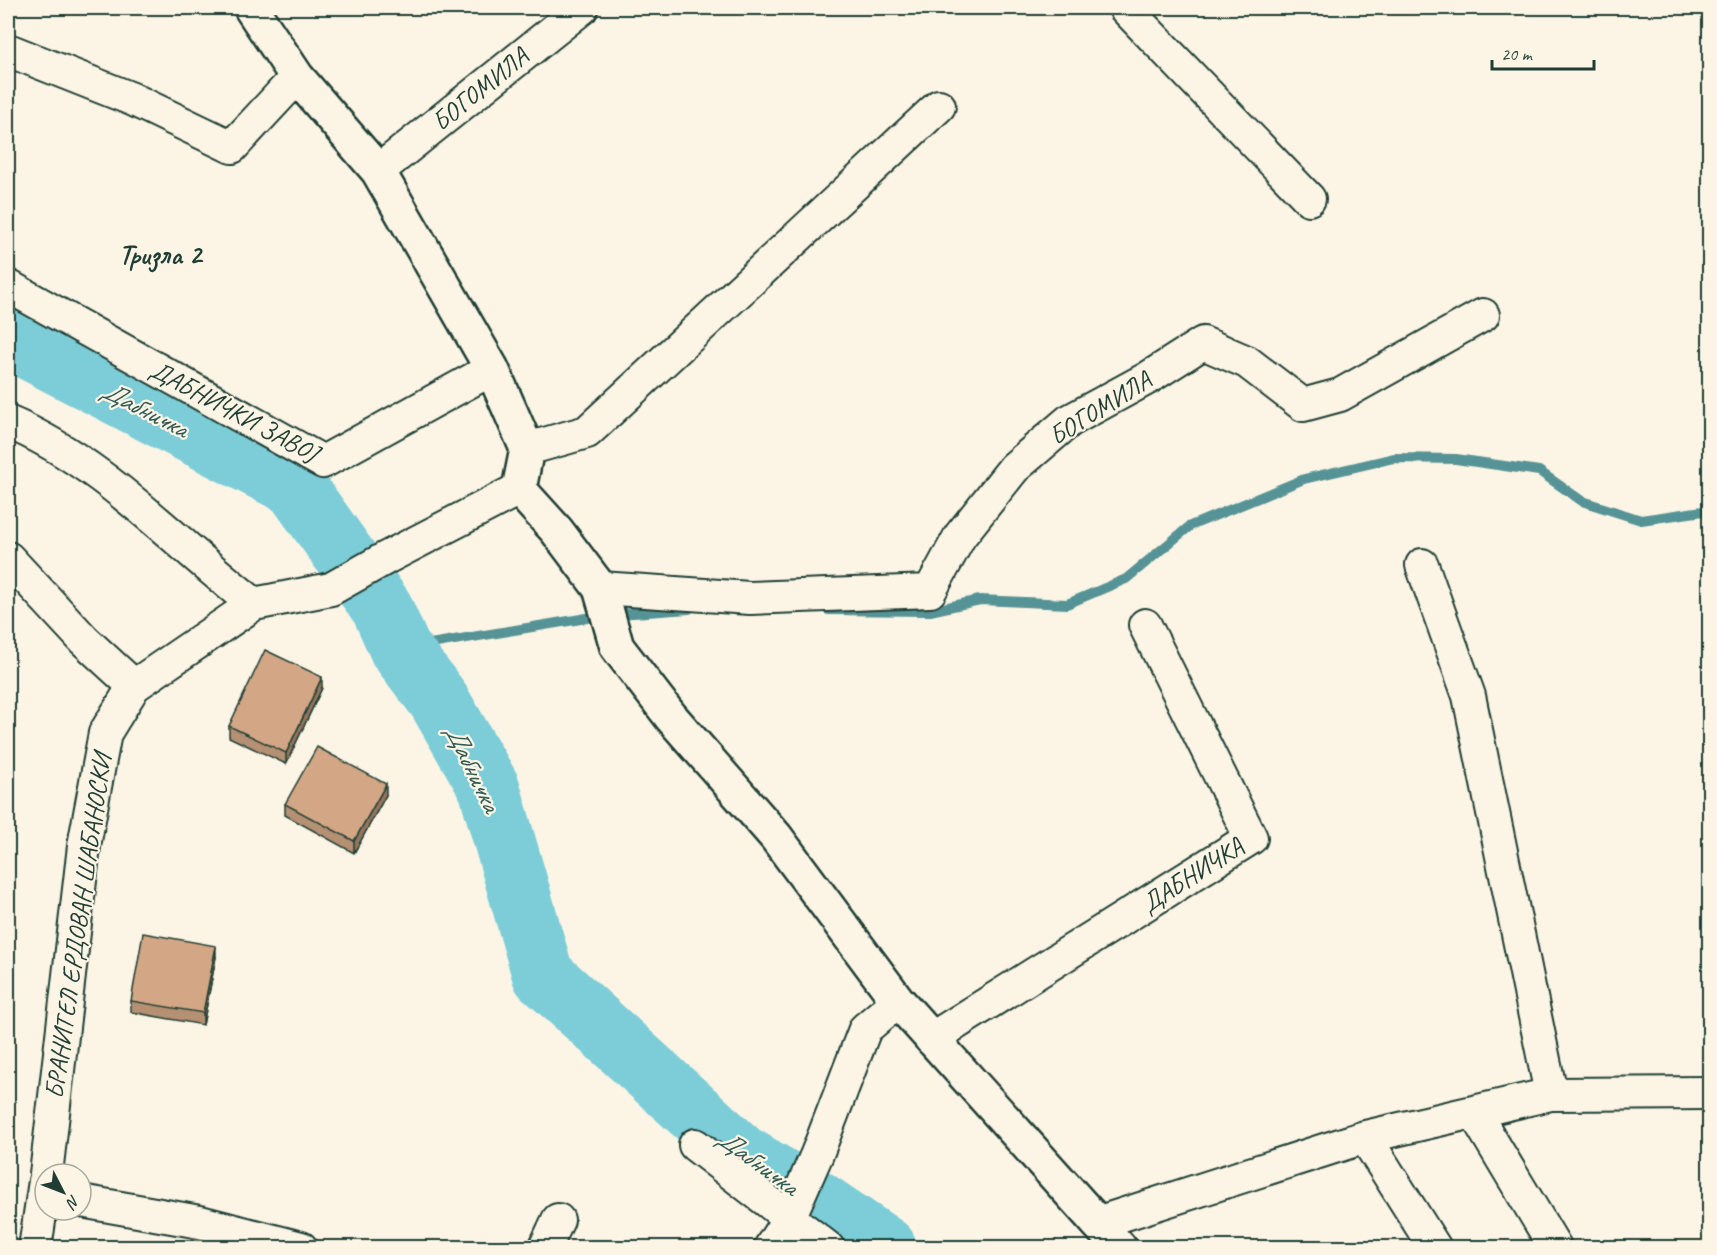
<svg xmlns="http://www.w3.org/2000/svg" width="1717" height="1255" font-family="Caveat,sans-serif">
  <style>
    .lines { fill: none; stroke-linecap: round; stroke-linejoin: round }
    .stream { stroke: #579396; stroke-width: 10 }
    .river { stroke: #7dcdd8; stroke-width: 62 }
    .minor-casing { stroke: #1f3d34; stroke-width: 36 }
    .tertiary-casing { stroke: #1f3d34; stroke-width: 38 }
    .minor { stroke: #fcf5e5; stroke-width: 32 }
    .tertiary { stroke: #fcf5e5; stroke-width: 33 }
    .wall { fill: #b59072; stroke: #1f3d34; stroke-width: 1.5 }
    .shaded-wall { fill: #94755d; stroke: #1f3d34; stroke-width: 1.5 }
    .building { fill: #d3a785; stroke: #1f3d34; stroke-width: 1.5 }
    .labels { text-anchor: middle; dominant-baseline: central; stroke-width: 4.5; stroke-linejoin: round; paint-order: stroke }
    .street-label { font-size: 26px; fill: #1f3d34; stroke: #fcf5e5 }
    .water-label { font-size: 27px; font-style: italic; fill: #325a55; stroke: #fcf5e5 }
    .quarter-label { font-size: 28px; font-weight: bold; fill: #1f3d34; stroke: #fcf5e5 }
  </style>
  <rect width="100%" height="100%" fill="#fcf5e5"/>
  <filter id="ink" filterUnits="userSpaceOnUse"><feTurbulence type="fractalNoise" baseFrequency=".0167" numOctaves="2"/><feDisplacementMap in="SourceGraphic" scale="12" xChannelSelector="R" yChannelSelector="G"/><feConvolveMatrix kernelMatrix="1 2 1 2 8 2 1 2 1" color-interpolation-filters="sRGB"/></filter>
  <g filter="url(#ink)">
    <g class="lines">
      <path class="stream" d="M828,610L930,611L980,600L1067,604L1126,579L1190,526L1304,479L1394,458L1456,459L1539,471L1582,501L1641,520L1710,510
        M400,649L605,615L689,609"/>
      <path class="river" d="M8,338L295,486L382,608L400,649L438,699L489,787L543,975L741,1155L805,1193L886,1248"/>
      <defs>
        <path id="minor" d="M1125,8L1309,199
          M8,50L132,99L232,147L297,77
          M378,171L582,8
          M8,286L323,462L492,369
          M8,422C103,462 174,542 254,604
          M527,449L587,432L939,106
          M8,558L84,640L134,686
          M1422,565L1469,696L1551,1094
          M600,588L750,598L930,591L960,536L1014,468L1069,421L1148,378L1203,343L1247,362L1303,405L1340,395L1483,315
          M931,1039L1251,838L1145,625
          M1474,1112L1555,1247
          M1365,1137L1435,1248
          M695,1145L828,1248
          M46,1174L84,846L105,733L134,686L254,604L331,589L386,558L519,489
          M81,1201L200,1222L301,1248
          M1097,1223L1365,1137L1551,1094L1710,1093
          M35,1248L45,1181
          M545,1248L558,1220
          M770,1248L789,1218L817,1154L865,1029L898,1001"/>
        <path id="tertiary" d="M251,8L297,77L378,171L492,369L527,449L519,489L557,531L600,588L617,647L671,717L776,837L898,1001L1120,1248"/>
      </defs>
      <use href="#minor" class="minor-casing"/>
      <use href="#tertiary" class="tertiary-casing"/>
      <use href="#minor" class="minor"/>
      <use href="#tertiary" class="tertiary"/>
    </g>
    <path class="wall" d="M322,688L286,764L229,737V726Z
      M386,795L354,853L285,815V804Z
      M216,957L203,1025L131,1012V1001Z"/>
    <path class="shaded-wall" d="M322,677V688L286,764V753Z
      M386,784V795L354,853V841Z
      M216,946V957L203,1025V1013Z"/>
    <path class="building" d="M265,650L322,677L286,753L229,726Z
      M317,747L386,784L354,841L285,804Z
      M143,933L216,946L203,1013L131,1001Z"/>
  </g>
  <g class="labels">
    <g class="street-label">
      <text transform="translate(480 89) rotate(-39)">БОГОМИЛА</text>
      <text transform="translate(1100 408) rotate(-32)">БОГОМИЛА</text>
      <text transform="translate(234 411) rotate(28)">ДАБНИЧКИ ЗАВОЈ</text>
      <text transform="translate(1192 875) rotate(-33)">ДАБНИЧКА</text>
      <text transform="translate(78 926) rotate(-82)">БРАНИТЕЛ ЕРДОВАН ШАБАНОСКИ</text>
    </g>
    <g class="water-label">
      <text transform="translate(145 409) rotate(27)">Дабничка</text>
      <text transform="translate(473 768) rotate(64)">Дабничка</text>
      <text transform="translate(758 1162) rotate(36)">Дабничка</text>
    </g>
    <g class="quarter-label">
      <text x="160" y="254">Тризла 2</text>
    </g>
  </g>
  <rect width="1717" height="1255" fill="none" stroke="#fcf5e5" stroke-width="30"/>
  <rect x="15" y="15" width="1687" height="1225" fill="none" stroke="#1f3d34" stroke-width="2" filter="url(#ink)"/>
  <g transform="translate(63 1192) rotate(132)"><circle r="28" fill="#fcf5e5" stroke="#a4ab9e" stroke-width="1.5"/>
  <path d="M0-4.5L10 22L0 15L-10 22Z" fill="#1f3d34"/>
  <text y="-9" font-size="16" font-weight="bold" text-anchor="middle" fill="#1f3d34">N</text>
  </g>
  <path d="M1492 60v9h102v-9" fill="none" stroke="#1f3d34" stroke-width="3"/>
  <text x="1501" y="60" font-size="18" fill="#1f3d34" stroke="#fcf5e5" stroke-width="4.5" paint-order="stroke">20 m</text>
</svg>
